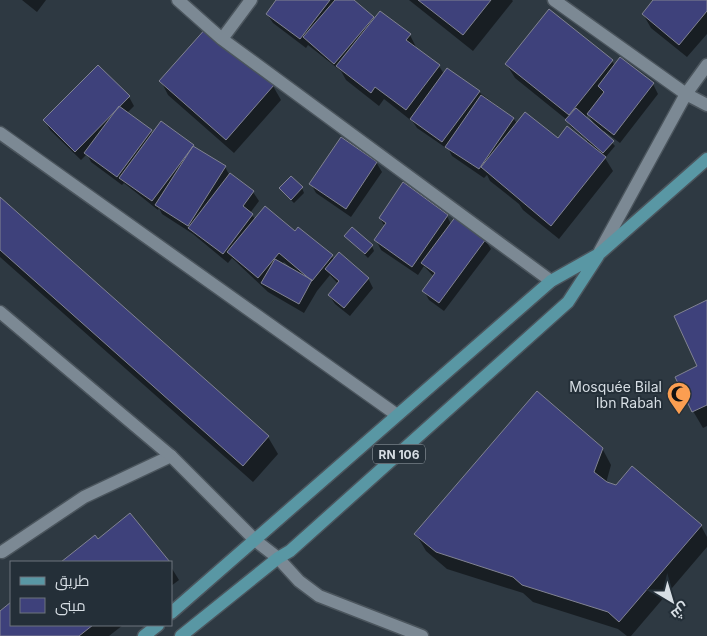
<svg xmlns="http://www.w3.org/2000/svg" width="707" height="636" font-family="Inter,Cairo,sans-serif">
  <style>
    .shadow { fill: #0007; fill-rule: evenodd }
    .building { fill: #3e417b; stroke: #818392 }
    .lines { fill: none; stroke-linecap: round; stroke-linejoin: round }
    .lane-casing { stroke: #4b555d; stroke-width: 15 }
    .street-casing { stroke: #4b555d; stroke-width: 15 }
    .primary-casing { stroke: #4b555d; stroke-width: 15 }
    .lane { stroke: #7c8994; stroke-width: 12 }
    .street { stroke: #7c8994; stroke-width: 12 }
    .primary { stroke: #5997a4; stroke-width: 12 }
    .labels { text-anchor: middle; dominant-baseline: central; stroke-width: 4; stroke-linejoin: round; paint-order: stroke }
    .shield { fill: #242f38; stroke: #a1aab0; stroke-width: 1 }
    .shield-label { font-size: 12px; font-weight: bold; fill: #d7dee4 }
    .poi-label { font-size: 14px; fill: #d7dee4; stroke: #242f38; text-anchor: end }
  </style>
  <rect width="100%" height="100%" fill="#2e3942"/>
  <path class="shadow" d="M22,0H46L37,12Z
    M278,0H352L374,20L410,35L417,49L439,66L444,74L479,92L514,119L517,124L558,140L588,141L569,125L567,120L515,78L507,65L612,61L615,66L653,84L658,94L620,143L604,131L603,133L615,146L605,158L613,171L559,239L523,210L519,204L490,181L487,175L484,178L452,156L449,150L417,128L413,122L384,99L379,106L346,80L341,71L308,45L306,48L273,23L267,14ZM588,114L595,125L586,118Z
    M409,0H512L513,1L473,51Z
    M655,0H707V34L687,57L651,28L643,14Z
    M207,29L273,86L281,100L234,153L168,95L161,81Z
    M129,97L134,106L127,113L153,134L192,147L225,167L230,176L253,192L259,201L250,213L255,219L295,233L332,256L334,260L368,278L373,288L350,316L335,304L329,295L338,284L330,275L317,291L304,313L268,292L232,258L228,263L193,234L162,214L159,208L158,210L124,183L122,185L91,162L87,154L81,160L50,130L45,121ZM284,262L291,268L290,269L282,264Z
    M376,162L382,172L351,217L316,193L311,184Z
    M302,188L304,193L294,203L280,189Z
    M0,199L268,437L278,454L253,482L0,257Z
    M447,216L451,224L485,240L491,249L444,311L429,300L424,291L434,277L424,266L418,275L381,250L376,240L385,227L380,218Z
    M346,236L372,246L374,251L368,258Z
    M707,301V426L703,428L693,411Z
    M602,448L611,465L606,483L701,526L707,537V547L631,636H627L618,629L533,602L523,593L447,569L426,551L416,534Z
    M130,515L169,562H63L95,537L98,541Z
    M171,567L179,580L171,586Z
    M11,604V625H123L109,636H0V613Z"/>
  <path class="building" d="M276,0H330L300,39L266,14Z
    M335,0H354L374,17L334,64L303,37Z
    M418,0H491L463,35Z
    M653,0H707V11L679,45L642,14Z
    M549,9L613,60L569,115L505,64Z
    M380,11L411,34L406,40L440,65L406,110L375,87L371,93L336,66Z
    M207,27L274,85L226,140L159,81Z
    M620,57L654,83L614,135L587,114L604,92L598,86Z
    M98,65L130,96L75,152L43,120Z
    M447,68L480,91L442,142L410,119Z
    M481,95L514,118L479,169L445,147Z
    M119,106L152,130L117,177L84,153Z
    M576,108L614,141L603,153L565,120Z
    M525,112L558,138L567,126L606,157L551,226L481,167Z
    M161,121L194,145L152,201L119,178Z
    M341,137L377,162L346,209L309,184Z
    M193,146L226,166L188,226L155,205Z
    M230,173L254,191L243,206L253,214L223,254L188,228Z
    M291,176L303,187L291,200L279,188Z
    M403,182L448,215L412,267L374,240L386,223L379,218Z
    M0,197L269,436L243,466L0,250Z
    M265,206L295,231L298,227L333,255L312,281L279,253L258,278L227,252Z
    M456,216L486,239L439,303L422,291L435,273L421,263Z
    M352,227L373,245L365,254L344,236Z
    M339,252L369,278L344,308L328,295L339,281L325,269Z
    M275,259L312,280L299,304L261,283Z
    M707,300V405L692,412L675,377L697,366L674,316Z
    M537,391L603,448L594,472L607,482L616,485L632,466L702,525L619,622L608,612L522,585L513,577L436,552L414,534Z
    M130,513L170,562H61L95,535L98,539Z
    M11,602V625H93L79,636H0V611Z"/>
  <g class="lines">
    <defs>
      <path id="lane" d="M2,552L84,497L171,456"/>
      <path id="street" d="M178,0L222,39L551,281
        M554,0L686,94L707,105
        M222,39L251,0
        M0,133L397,415
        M600,251L686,94L707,65
        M0,312L171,456L256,541L278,558L299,581L319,596L422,636"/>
      <path id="primary" d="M171,613L551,281L599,254L707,159
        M144,636L158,625
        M181,636L278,558L290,551L568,302L598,256"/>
    </defs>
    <use href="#lane" class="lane-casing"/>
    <use href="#street" class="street-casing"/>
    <use href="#primary" class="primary-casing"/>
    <use href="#lane" class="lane"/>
    <use href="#street" class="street"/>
    <use href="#primary" class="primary"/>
  </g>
  <defs>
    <symbol id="mosque-pin" viewBox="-11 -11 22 30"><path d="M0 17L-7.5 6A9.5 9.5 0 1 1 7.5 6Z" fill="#fb9e51" stroke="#242f38"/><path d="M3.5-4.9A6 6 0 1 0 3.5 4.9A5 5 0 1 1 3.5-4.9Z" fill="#111"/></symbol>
  </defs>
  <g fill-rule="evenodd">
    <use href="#mosque-pin" x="665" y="380" width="28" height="38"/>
  </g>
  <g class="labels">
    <rect class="shield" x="373" y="444.5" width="52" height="19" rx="4"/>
    <g class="shield-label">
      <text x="399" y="454">RN 106</text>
    </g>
    <g class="poi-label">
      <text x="662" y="386">Mosquée Bilal<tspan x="662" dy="16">Ibn Rabah</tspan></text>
    </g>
  </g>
  <rect x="10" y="561" width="162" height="65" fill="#242f38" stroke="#6c757d"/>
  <rect x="20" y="577" width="25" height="8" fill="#5997a4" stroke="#6c757d"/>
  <text x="55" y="586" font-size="15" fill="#d7dee4">طريق</text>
  <rect x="20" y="598" width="25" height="15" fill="#3e417b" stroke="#6c757d"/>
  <text x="55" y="611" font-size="15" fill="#d7dee4">مبنى</text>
  <g transform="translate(672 601) rotate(142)" stroke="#242f38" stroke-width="4" paint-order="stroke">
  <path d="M0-4L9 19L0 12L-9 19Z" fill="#d7dee4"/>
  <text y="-8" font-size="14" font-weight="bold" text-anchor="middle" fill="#d7dee4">ش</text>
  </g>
</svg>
